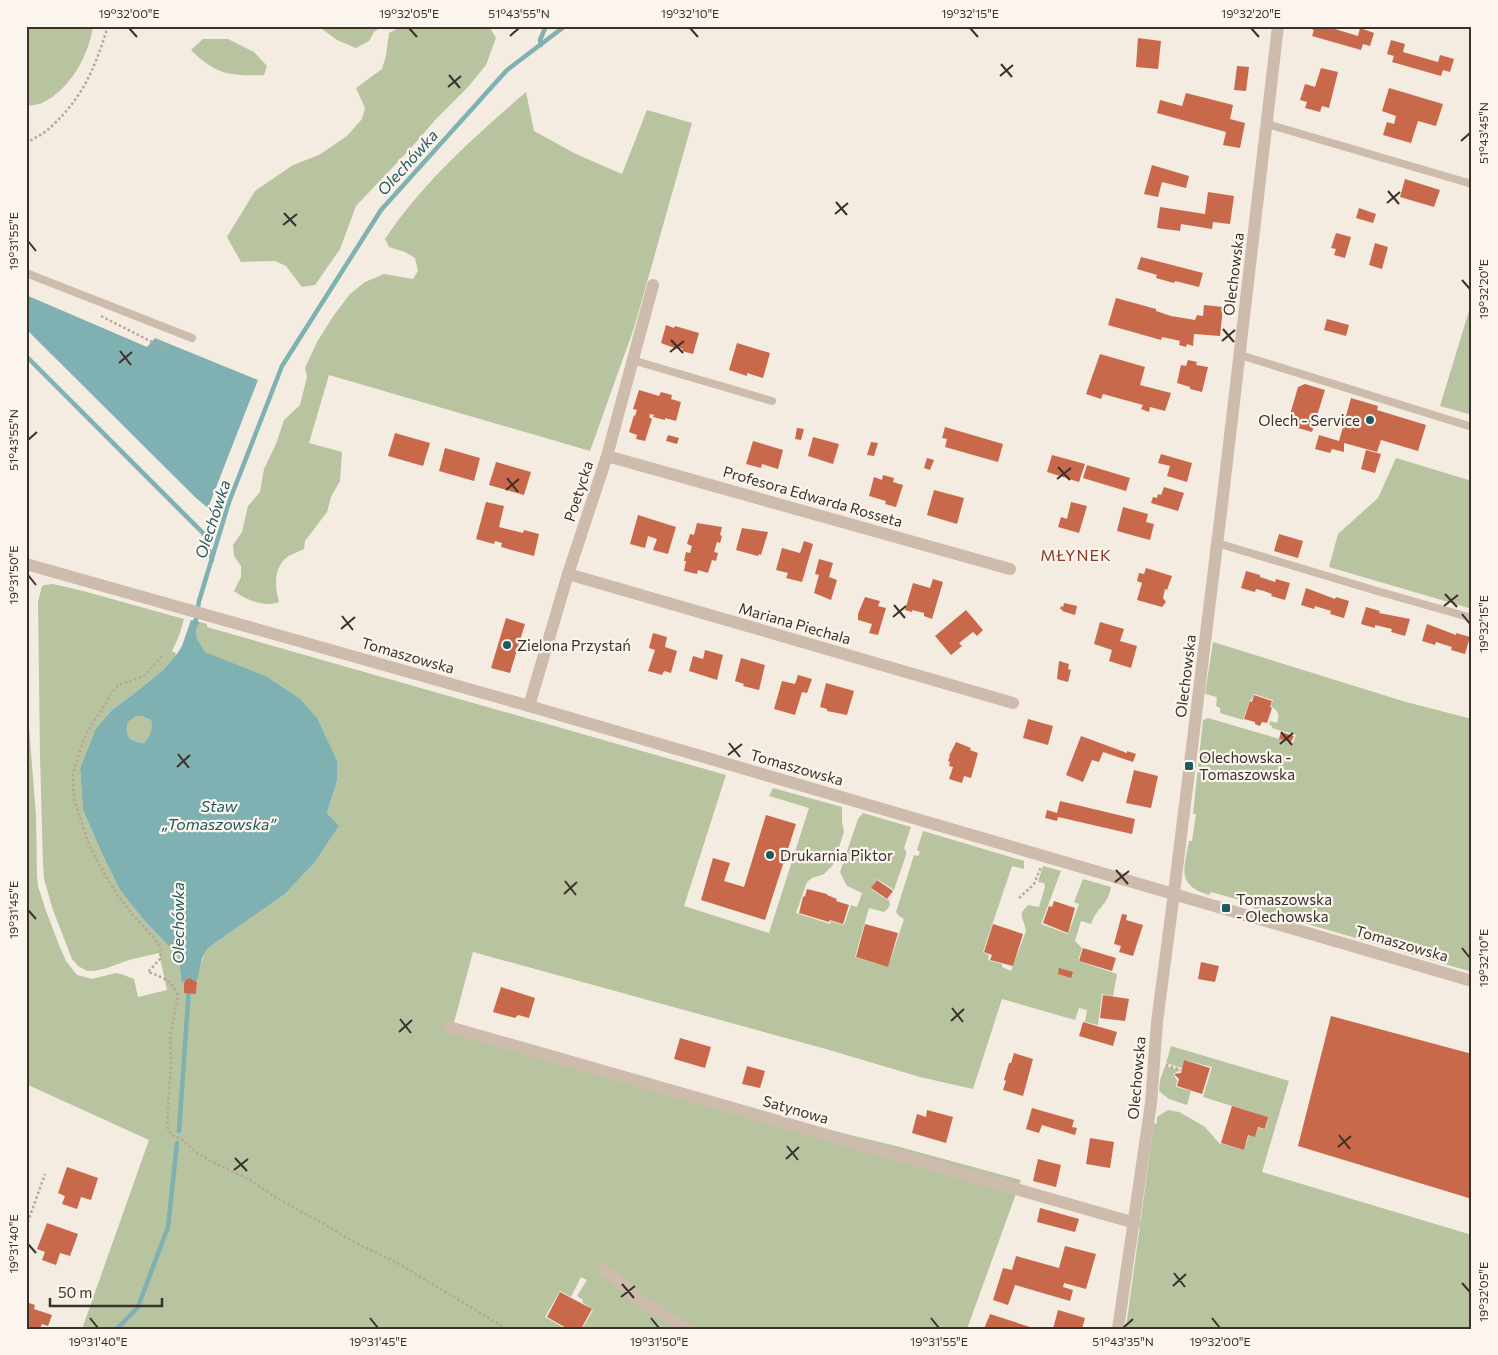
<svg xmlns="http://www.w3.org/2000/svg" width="1498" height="1355" font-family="Commissioner,sans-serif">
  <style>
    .green { fill: #b8c4a0 }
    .water { fill: #7fb0b2; fill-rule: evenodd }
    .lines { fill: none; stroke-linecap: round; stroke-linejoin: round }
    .stream { stroke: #7fb0b2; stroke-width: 4.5 }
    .building { fill: #c8694b }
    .path { stroke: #b9a596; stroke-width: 2.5; stroke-dasharray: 2.5 2.5; stroke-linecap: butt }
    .service { stroke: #cdbbac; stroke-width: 8 }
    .minor { stroke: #cdbbac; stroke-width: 12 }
    .tertiary { stroke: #cdbbac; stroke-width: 12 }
    .ticks { fill: none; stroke: #3b302b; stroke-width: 2 }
    .poi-dot { fill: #1f5a5e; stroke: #fbf5ee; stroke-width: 2 }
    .labels { text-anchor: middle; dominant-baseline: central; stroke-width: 4.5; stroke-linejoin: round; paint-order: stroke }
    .street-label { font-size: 15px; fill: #3b302b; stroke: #fbf5ee }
    .poi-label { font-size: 15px; fill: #3b302b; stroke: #fbf5ee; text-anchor: start }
    .water-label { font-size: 16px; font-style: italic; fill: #1f5a5e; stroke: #fbf5ee }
    .neighbourhood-label { font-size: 16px; letter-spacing: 1px; fill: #8c3b22; stroke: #fbf5ee }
    .neatline { fill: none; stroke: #3b302b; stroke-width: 2 }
    .ticks-label { font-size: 12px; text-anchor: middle; fill: #3b302b }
  </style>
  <rect width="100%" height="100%" fill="#f4ebe1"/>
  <path class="green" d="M26,26H93C89,55 70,90 42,103C38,105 31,105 26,106Z
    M318,26H383L374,32L369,41L356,48L337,40Z
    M402,26H489L496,38L486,65L468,87L436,119L411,148L356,206L340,249L315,285L302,287L286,266L275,261L241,262L227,237L255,191L293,165L319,155L347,136L362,119L365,108L356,88L382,69L386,56L389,33Z
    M203,39H228L254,52L267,66L264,75C230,76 216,75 191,50Z
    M526,92L534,131L576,154L622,174L647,110L692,123L634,328L590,451L329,375L309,443L342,452L340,481L331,497L327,512L305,541L304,549C299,552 291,554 286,558C273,569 275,588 279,602C265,608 246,600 234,591L241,577V566L234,556L233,545L242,532L248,506L260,492L264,469L276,444L284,420L300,405L307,377L305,368L317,342L334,315L350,294L365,282L384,274L413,279L418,271L415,258L405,252L389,247L385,239C423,182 474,137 526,92Z
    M1472,301V415L1440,406Z
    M1396,458L1472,481V609L1329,567L1338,534L1378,498Z
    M53,584L83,591L184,619L179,636L172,651L177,654L164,669L140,689L112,710L96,728L80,768L83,810L104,858L120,890L143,919L179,957L181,981L184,983V993H196C198,977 199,962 208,948L285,894L315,862L339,826L327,813L337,781L299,698L266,676L205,652L197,640L196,630L200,622L207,624V627L726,775L684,906L769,933L809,808L769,796L773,788L842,807V821L844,832L833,865L824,874L812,878L807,882L796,913L830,924L831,921L844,925L851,905L857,907L862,893L847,886L840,872L858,819L863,813L911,827L904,848L906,851V855L894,890L877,879L871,889L887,900L888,899C892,905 889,908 884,912L869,908L855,957L888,967L904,919L899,916L896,912L914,855L918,856L920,852L917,850L923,831L1024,861V869L1012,866L983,952L989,955L988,960L1002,964V967L1011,971L1026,931C1025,923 1021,919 1022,912L1028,905L1039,907L1045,887L1044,883L1038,882L1043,866L1061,871L1041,924L1068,934L1079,904L1074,902L1083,879L1111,887C1108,905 1097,907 1091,924L1081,921L1075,941L1082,948L1078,961L1117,974L1113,996L1102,994L1098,1025L1085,1022L1087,1010L1079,1008L1075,1020L1002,999L973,1089L920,1077L826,1049L473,952L452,1030L625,1080L900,1147L1021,1180L967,1329H582L593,1310L582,1302L583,1300L577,1296L587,1280L581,1277L571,1297L560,1291L545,1317L566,1329H82L149,1140L26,1084V713H28L36,816L37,875L38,886L46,911L59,945L66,961L77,975L92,979L116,973L121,974L134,979L138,997L167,990L159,953L129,960L107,968L94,971H87L78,966L72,959L53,910L44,879L43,864L40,755L38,602L42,586L44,585Z
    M1213,642L1406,702L1472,719V972L1253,908L1254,904L1211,892L1209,895C1176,885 1184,870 1189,841H1192L1196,814H1193L1203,720L1208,718L1293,743L1296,735L1272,728V726L1269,725L1270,721L1277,723C1280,714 1278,711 1271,706L1273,700L1254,694L1251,700H1250L1243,720L1220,713V708L1216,706L1217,697L1205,694Z
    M136,716H142L151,720C153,729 150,736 144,743C130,741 124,736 128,722Z
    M1171,1046L1289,1081L1262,1172L1472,1235V1329H1124L1127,1320L1154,1123L1157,1124V1117L1168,1110L1179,1112L1188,1117L1205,1127L1219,1143L1244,1150L1249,1135L1255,1137L1258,1128L1266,1129L1268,1117L1203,1097L1212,1067L1184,1060L1182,1068L1166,1063Z
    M1165,1066L1181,1070L1173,1074L1177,1080L1176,1087L1191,1091L1187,1105L1169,1099L1159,1091L1160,1080Z"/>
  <path class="water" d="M26,295L147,347L155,338L258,380L208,508L196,498L26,329Z
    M191,620L200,622L196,630L197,639L205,652L266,676L299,698L317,718L337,761V781L327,813L339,826L315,862L285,894L208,948L202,958L197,982L190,978L186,979L184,983L181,981L179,957L143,919L120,890L104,858L83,810L80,768L96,728L112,710L140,689L164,669L177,654L182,646ZM136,716H142L151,720C153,729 150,736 144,743C130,742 124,736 128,722Z"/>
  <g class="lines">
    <path class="stream" d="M541,45L540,40L546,26
      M26,356L203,533L206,539L212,560
      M195,625L199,601L229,502L282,366L381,210L507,70L565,26
      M179,1131L189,987
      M117,1329L138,1307L168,1227L177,1143"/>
  </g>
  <path class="building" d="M1325,26L1358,36L1360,28L1374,33L1370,46L1363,44L1361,50L1312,36L1314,30L1305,27Z
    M1138,38L1161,41L1158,69L1136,67Z
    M1391,40L1405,44L1403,52L1438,62L1440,55L1454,59L1450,72L1443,70L1441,76L1392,62L1394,56L1387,54Z
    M1237,66L1249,67L1246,91L1234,90Z
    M1321,68L1338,72L1329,108L1322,106L1320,112L1305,108L1307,102L1300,100L1305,84L1315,87Z
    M1389,88L1443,104L1436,126L1418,121L1411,143L1383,135L1387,122L1394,124L1396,116L1382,111Z
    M1186,93L1233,105L1230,119L1245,123L1240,148L1223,145L1226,132L1157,113L1160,100L1182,106Z
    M1152,165L1189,176L1186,188L1162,182L1158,197L1144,194Z
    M1405,179L1440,190L1434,207L1400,197Z
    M1208,192L1234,196L1230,224L1213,222L1212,229L1181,224L1180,231L1157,228L1160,207L1205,214Z
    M1359,208L1376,214L1373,223L1356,218Z
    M1336,233L1351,237L1345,258L1334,255L1336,249L1331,248Z
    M1375,243L1388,247L1382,269L1369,265Z
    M1141,257L1203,273L1199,287L1175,281L1174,283L1156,278L1157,275L1137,269Z
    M1116,298L1156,309V311L1171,316L1195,320L1197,315L1203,316L1204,305L1223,307L1220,336L1194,334L1193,346L1187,344L1186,347L1179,345L1180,341L1176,340L1162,337L1161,340L1108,325Z
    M1327,319L1349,325L1346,336L1324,330Z
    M666,325L674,328L675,326L699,333L693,354L682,351L683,349L677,347V349L661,343Z
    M737,343L770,353L763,378L747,373V376L729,370Z
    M1100,354L1145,367L1140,385L1171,393L1165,411L1150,407L1149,412L1141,409L1143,405L1103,394L1101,399L1086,394Z
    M1188,360L1197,362L1196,365L1208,367L1202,392L1190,389V387L1177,383L1181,365L1186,366Z
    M1305,384L1325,390L1312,432L1287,425L1298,387Z
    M639,390L659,396L661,392L672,395L671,399L681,402L676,421L665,418V420L653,417L654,415L650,414L649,417L652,419L645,441L636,439L637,435L629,432L634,415L635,416L637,410L633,409Z
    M1351,398L1378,406L1377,410L1426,425L1418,451L1381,440L1377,452L1344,443V452L1332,449L1330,453L1315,449L1319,435L1339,441Z
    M945,427L1003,444L998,462L945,447L947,439L942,438Z
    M797,428L804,429L801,440L795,439Z
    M395,433L430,443L423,466L388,456Z
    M668,435L679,438L677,444L666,441Z
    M813,437L839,444L833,464L808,456Z
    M753,441L783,450L778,469L762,464L761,468L746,464Z
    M871,442L878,443L874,456L867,455Z
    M445,448L480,458L474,481L439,471Z
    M1366,450L1381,454L1375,473L1361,469Z
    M1161,454L1192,463L1187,482L1167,476L1170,466L1158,463Z
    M1052,455L1085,464L1079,482L1047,472Z
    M927,458L934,460L930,470L924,468Z
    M496,462L531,472L524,495L489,485Z
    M1087,465L1130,478L1126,491L1083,478Z
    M883,475L894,478L893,482L903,485L896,507L885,504L886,501L869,496L874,477L882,480Z
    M1164,487L1184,493L1178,511L1151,503L1153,497L1157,498L1158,494L1161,495Z
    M934,490L964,498L957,524L927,515Z
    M486,502L504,506L499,527L523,533L524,530L539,534L534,556L501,547L502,543L495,541L494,544L476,539Z
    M1071,502L1087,506L1079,533L1058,527L1061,517L1067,519Z
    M1123,507L1148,514L1146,522L1154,524L1150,540L1117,531Z
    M638,515L676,527L668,554L653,550L657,539L648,536L645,548L630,544Z
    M697,523L722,527L720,535L722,536L720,543L717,542L714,552L718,553L716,561L712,560L708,573L698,570L697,574L684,571L686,561H684L686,552L690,553L692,546L687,544L690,534L694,535Z
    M742,528L768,532L761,555L759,554L758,556L736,550Z
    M1279,534L1303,541L1298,558L1274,551Z
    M804,541L813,544L802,582L786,578L788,573L776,570L782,548L800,553Z
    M819,559L833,563L829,577L837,580L831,600L814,593L819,575L815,574Z
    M1146,568L1172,576L1167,590L1165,589L1163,598L1166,602L1162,607L1137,600L1142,583L1137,581L1139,573L1144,574Z
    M1246,571L1260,575V577L1275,582L1276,579L1290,583L1285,600L1271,596L1272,594L1264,591L1256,589L1255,592L1241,588Z
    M933,579L943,582L932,619L924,616V613L912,610V612L905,610L913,583L930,588Z
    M1306,588L1335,599L1336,597L1349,601L1344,618L1330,614L1331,611L1315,606L1314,609L1301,605Z
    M865,597L880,601L878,606L886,608L878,635L869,633L872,624L858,620V614Z
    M1064,603L1077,606L1075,615L1062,611L1063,610L1060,609L1061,606L1063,607Z
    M1366,607L1380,611L1379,613L1410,619L1405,636L1391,632L1392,629L1375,625V628L1361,624Z
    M966,610L983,630L977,636L973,632L959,643L962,646L951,655L935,636Z
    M506,618L525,624L510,673L491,668Z
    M1100,622L1124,629L1120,641L1137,646L1131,668L1109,661L1112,650L1094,644Z
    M1427,624L1456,635V633L1470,637L1465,654L1451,650L1452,647L1436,642L1435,645L1422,641Z
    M653,633L667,637L665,647L677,651L671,673L664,671L662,675L648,671L655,650L649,648Z
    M705,650L723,655L717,680L689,671L693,656L703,659Z
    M741,658L765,665L759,690L743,686L744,684L735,681Z
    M1059,661L1069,664L1068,669L1071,670L1068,682L1057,679Z
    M798,675L812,679L807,693L802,692L795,715L774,709L782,681L795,684Z
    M826,683L854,691L847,715L827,711V709L820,707Z
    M1254,695L1272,701L1270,707L1272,708L1267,723L1262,722L1260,726L1255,724V722L1244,719L1250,701L1252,702Z
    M1028,719L1053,726L1048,745L1023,738Z
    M1281,732L1294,736L1291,742L1279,739Z
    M1081,736L1127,753V751L1136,754L1133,762L1103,752L1099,762L1092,760L1083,782L1066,775Z
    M956,742L971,748L970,750L978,753L971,778L964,776L962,783L949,779L953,767L949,766L950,762L948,761L950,756H949Z
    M1134,770L1158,776L1151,808L1126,803Z
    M1060,801L1135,819L1132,834L1058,817L1057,821L1045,818L1047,810L1057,813Z
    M766,815L796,824L765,920L701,900L713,858L730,863L724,881L744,887Z
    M877,880L893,891L887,899L871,888Z
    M807,889L827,894V895L837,899L836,901L849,905L843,924L830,920L829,922L799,913L803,897L805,896Z
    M1054,901L1075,908L1068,933L1043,923L1049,906L1052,907Z
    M1122,914L1127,915L1126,920L1143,925L1133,956L1119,952L1121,946L1114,944Z
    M865,924L898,933L888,967L856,957Z
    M993,924L1023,934L1013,966L990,960L992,955L984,952Z
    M1083,948L1116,958L1112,971L1079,961Z
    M1201,962L1219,966L1215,982L1198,979Z
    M1059,968L1073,972L1071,978L1058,974Z
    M190,978L197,982L196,994L184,993V983L186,979Z
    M501,987L535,998L529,1018L518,1015L515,1018L493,1012Z
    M1103,995L1129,999L1125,1021L1100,1018Z
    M1331,1016L1472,1054V1199L1298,1146Z
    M1083,1022L1117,1032L1113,1046L1079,1036Z
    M680,1038L711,1047L705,1068L674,1059Z
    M1014,1053L1033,1059L1023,1096L1003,1090L1006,1081L1004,1080L1009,1063H1011Z
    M1184,1060L1210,1068L1202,1094L1177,1086L1179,1079L1174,1074L1181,1073Z
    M747,1066L765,1071L760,1088L742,1084Z
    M1232,1106L1268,1117L1265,1129L1258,1127L1255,1137L1248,1135L1244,1150L1221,1143Z
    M1032,1108L1074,1120L1072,1127L1077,1128L1075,1135L1042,1125L1039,1133L1026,1129Z
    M927,1110L953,1117L946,1143L912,1133L917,1114L926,1117Z
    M1090,1138L1114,1142L1110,1168L1086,1164Z
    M1038,1159L1061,1165L1056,1187L1033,1181Z
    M67,1167L98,1178L91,1200L81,1197L77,1209L62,1204L65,1196L58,1193Z
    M1040,1208L1079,1219L1075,1232L1037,1222Z
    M47,1223L78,1234L70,1256L60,1253L56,1265L42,1260L45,1252L37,1249Z
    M1065,1246L1096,1254L1086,1289L1064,1283L1063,1287L1073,1290L1070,1301L1015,1285L1008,1305L993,1300L1003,1268L1012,1270L1016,1256L1059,1268Z
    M560,1292L592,1309L581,1329H568L547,1317Z
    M26,1302L35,1305L34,1309L52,1315L48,1326L42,1324L40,1329H26Z
    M1058,1310L1085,1318L1082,1329H1053Z
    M990,1314L1033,1328L1032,1329H984Z"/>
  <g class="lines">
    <path class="path" d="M26,143C35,138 45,133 52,126C84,96 95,67 108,26
      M101,316L166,349
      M162,656L144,676L118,685L110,695L107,702L91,725L82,743L73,774V785L74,799L89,845L104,873L118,896L133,915L154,938L160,947L161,953L160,959L148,972C162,977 174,981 178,997L170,1036L171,1065L167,1124L168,1130L172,1135L183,1140L194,1151L209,1160L250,1180L273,1196L326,1225L350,1240L399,1264L507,1329
      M1019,898L1034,884L1041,867
      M1166,1065L1181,1070
      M26,1227L45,1174"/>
    <path class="service" d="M1267,124L1472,184
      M26,273L192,338
      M1240,355L1472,427
      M632,360L772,401
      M1217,543L1377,591L1472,618"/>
    <path class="minor" d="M607,456L1010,569
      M568,574L1013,703
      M529,706L568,574L607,456L653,285
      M449,1027L1135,1223
      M604,1269L640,1301L688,1329
      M1118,1329L1151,1103L1157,1022L1174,893"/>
    <path class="tertiary" d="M26,564L529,706L1472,981
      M1174,893L1222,504L1278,26"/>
  </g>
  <path class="ticks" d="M129,28L137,37M409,28L417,37M690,28L698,37M970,28L978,37M1251,28L1259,37M510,36L519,28M1001,64L1012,77M449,75L460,88M1000,76L1013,65M448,87L461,76M1461,141L1470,133M1388,191L1399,204M836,202L847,215M1387,203L1400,192M284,213L296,226M835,214L848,203M283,225L297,214M28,241L36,251M1462,280L1470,289M1223,329L1234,342M671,340L683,353M1222,341L1235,330M120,351L131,365M670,352L684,341M119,363L132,352M28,440L37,432M1058,467L1070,480M507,478L518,492M1057,479L1071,468M506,490L519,479M28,575L36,585M1445,594L1457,607M894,605L905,618M1444,606L1458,595M1462,614L1470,624M342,616L353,630M893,617L906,606M341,629L355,617M1281,732L1292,745M729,743L740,757M1280,744L1293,733M178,754L189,768M728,755L742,744M177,767L190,755M1116,870L1128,884M565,881L576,895M1115,882L1129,871M564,894L577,882M28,910L36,919M1462,948L1470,958M952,1008L963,1022M400,1019L411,1033M951,1021L964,1009M399,1032L412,1020M1339,1135L1350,1149M787,1146L798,1160M1338,1147L1351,1136M235,1158L247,1171M786,1159L799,1147M234,1170L248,1159M28,1244L36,1253M1174,1273L1185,1287M1462,1283L1470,1292M622,1284L634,1298M1173,1286L1186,1274M621,1297L635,1286M90,1318L98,1328M370,1318L378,1328M651,1318L659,1328M931,1318L939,1328M1212,1318L1220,1328M1123,1328L1133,1319"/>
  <g class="poi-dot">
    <circle cx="1370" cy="420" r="5"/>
    <circle cx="507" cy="645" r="5"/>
    <rect x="1184" y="761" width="10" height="10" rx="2.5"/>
    <circle cx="770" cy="855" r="5"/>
    <rect x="1221" y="903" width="10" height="10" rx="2.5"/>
  </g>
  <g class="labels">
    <g class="street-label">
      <text transform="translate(1233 274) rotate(-83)">Olechowska</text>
      <text transform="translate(578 491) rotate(-72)">Poetycka</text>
      <text transform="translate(813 496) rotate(16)">Profesora Edwarda Rosseta</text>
      <text transform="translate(795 623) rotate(16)">Mariana Piechala</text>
      <text transform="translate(408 655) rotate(16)">Tomaszowska</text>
      <text transform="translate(1185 676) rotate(-83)">Olechowska</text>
      <text transform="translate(797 767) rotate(16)">Tomaszowska</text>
      <text transform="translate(1402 943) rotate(16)">Tomaszowska</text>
      <text transform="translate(1136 1078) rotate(-85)">Olechowska</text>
      <text transform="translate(796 1109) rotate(16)">Satynowa</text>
    </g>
    <g class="poi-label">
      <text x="1360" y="420" text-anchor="end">Olech - Service</text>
      <text x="517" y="645">Zielona Przystań</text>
      <text x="1199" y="757">Olechowska -<tspan x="1199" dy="17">Tomaszowska</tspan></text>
      <text x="780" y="855">Drukarnia Piktor</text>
      <text x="1236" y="899">Tomaszowska<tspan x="1236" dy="17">- Olechowska</tspan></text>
    </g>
    <g class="water-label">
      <text transform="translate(407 162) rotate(-48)">Olechówka</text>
      <text transform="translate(212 519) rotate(-72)">Olechówka</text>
      <text x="219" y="805">Staw<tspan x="219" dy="18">„Tomaszowska”</tspan></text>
      <text transform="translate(177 923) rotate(-90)">Olechówka</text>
    </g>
    <g class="neighbourhood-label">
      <text x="1076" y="554">MŁYNEK</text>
    </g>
  </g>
  <rect width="1498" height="1355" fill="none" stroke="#fbf5ee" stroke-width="55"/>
  <path d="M50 1298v8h112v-8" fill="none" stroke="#3b302b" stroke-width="2.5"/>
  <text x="58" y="1298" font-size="15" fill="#3b302b" stroke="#fbf5ee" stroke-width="4" paint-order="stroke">50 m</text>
  <rect x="28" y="28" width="1442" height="1300" class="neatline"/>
  <g class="ticks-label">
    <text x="129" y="18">19°32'00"E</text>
    <text x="409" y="18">19°32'05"E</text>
    <text x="519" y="18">51°43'55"N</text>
    <text x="690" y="18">19°32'10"E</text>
    <text x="970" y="18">19°32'15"E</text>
    <text x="1251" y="18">19°32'20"E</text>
    <text transform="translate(1484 133) rotate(-90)" y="4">51°43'45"N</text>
    <text transform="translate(14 241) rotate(-90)" y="4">19°31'55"E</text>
    <text transform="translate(1484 289) rotate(-90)" y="4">19°32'20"E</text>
    <text transform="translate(14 440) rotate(-90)" y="4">51°43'55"N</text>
    <text transform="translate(14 575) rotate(-90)" y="4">19°31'50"E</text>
    <text transform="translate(1484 624) rotate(-90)" y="4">19°32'15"E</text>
    <text transform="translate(14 910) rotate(-90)" y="4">19°31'45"E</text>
    <text transform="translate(1484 958) rotate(-90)" y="4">19°32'10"E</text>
    <text transform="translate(14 1244) rotate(-90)" y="4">19°31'40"E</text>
    <text transform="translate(1484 1292) rotate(-90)" y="4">19°32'05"E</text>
    <text x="98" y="1346">19°31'40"E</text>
    <text x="378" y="1346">19°31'45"E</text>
    <text x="659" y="1346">19°31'50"E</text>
    <text x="939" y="1346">19°31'55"E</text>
    <text x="1123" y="1346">51°43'35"N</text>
    <text x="1220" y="1346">19°32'00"E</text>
  </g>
</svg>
